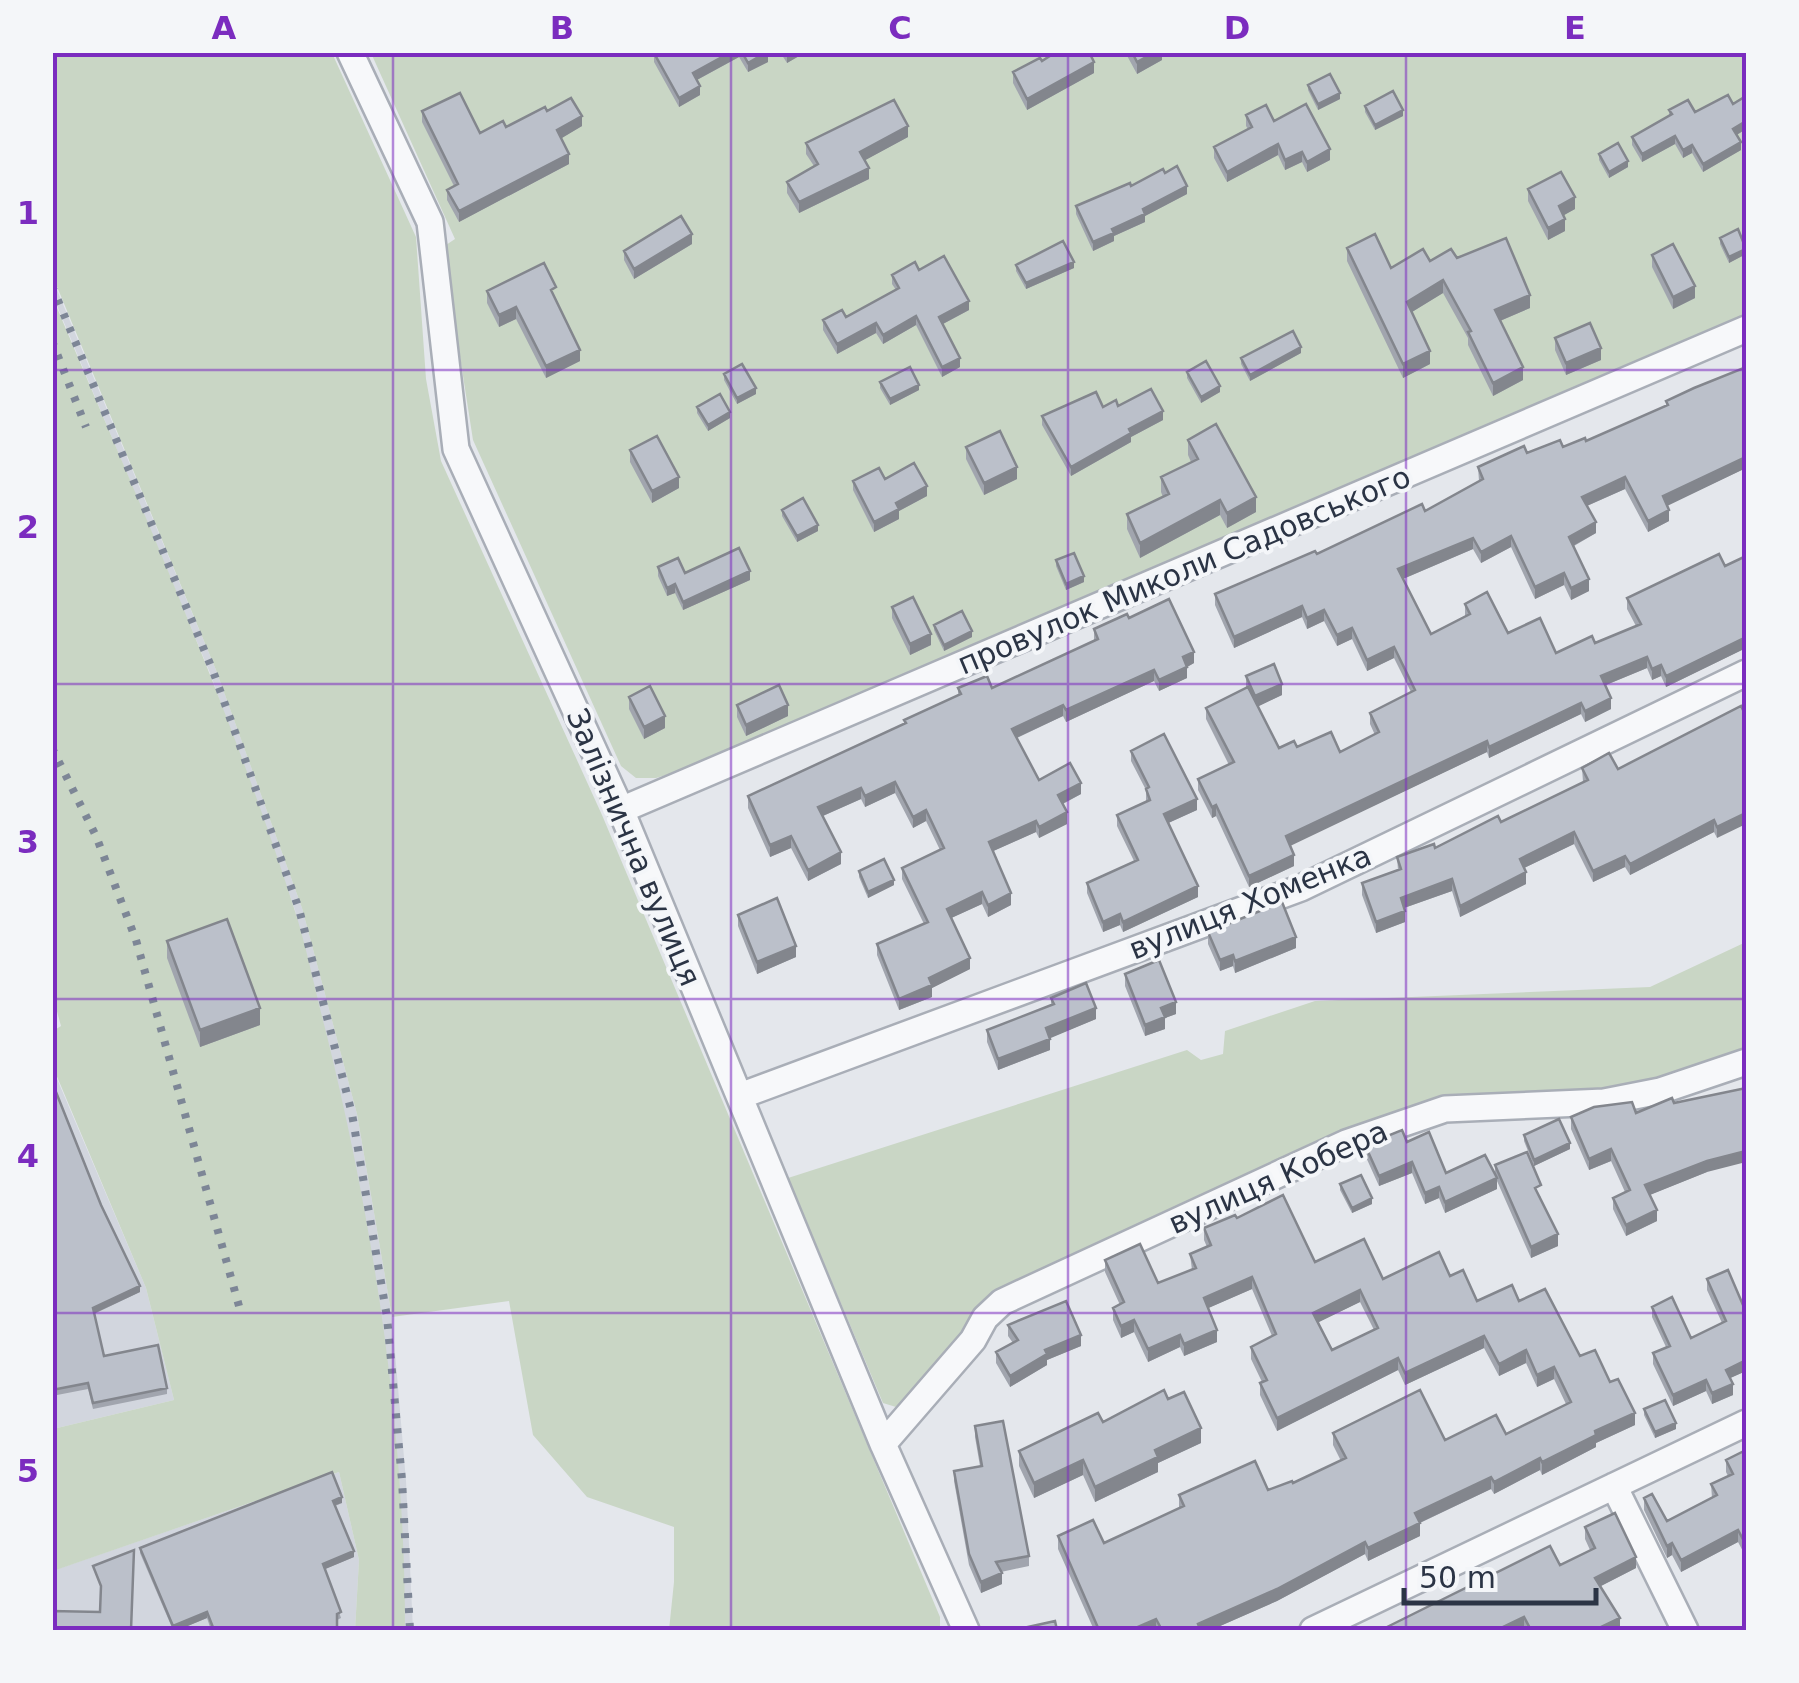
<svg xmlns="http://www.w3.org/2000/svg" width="1799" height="1683" font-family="'DejaVu Sans',sans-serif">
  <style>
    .built { fill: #d2d6de }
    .green { fill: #c9d6c5 }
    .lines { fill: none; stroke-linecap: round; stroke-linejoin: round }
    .minor-casing { stroke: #a9aeb7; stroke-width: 30 }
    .minor { stroke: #f7f8fa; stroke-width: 25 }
    .rail { stroke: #7d8696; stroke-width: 8; stroke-dasharray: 5 10; stroke-linecap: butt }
    .wall { fill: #a1a5ae; fill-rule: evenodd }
    .shaded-wall { fill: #83868d }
    .building { fill: #bbc0ca; stroke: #83868d; stroke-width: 2.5; fill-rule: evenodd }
    .grid { fill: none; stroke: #7b2cbf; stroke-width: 2.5; stroke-opacity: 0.55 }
    .labels { text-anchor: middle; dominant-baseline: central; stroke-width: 8; stroke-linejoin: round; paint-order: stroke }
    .street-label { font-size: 30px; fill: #2b3445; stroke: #f4f6f9 }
    .neatline { fill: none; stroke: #7b2cbf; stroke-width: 4 }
    .grid-label { font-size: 32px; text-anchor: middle; font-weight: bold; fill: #7b2cbf }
  </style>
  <rect width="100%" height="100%" fill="#e4e7ec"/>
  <path class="built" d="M52,278L216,670L302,908L357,1114L392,1317L406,1481L413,1630H405L399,1480L295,910L210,673L53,296Z
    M52,1067L146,1288L174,1400L53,1429Z
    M339,1472L359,1560L355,1630H53L52,1571Z"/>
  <path class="green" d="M53,52L332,53L416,237L426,379L441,461L602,815L940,1617V1630H669L674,1582V1527L587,1497L533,1435L509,1301L392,1317L357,1114L302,908L216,670L53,277Z
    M371,53H1746V321L737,754L656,778H636L621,766L473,440L443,247L455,239Z
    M52,296C137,498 227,699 294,908C307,948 315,991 326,1032C374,1226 405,1430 405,1630H355L359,1560L339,1472L53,1571V1429L174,1400L146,1288L53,1067V1031L61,1026L52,993Z
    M1746,942V1053L1604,1095L1444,1099L996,1296L912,1402L896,1407L883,1403L788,1178L1187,1050L1201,1060L1223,1054L1225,1031L1315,1001L1650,987Z"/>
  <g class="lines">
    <defs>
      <path id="minor" d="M350,52L430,222L456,449L621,810L883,1444L966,1630
        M621,810L1746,329
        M740,1096L1301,888L1746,673
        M883,1444L973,1340L985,1318L1002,1302L1346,1143L1445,1109L1604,1102L1660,1091L1746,1062
        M1614,1486L1685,1630
        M1313,1630L1746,1423"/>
    </defs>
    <use href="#minor" class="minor-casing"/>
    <use href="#minor" class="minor"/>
    <path class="rail" d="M52,286L213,671L299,909L352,1114L387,1317L402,1480L410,1630
      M52,341L86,427
      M52,748L96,836L136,940L239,1306"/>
  </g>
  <path class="wall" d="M768,52V62L748,72L739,57L697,80L700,95L679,107L654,62V53Z
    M780,52H806L787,63Z
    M1125,52H1162V60L1137,74Z
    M1042,61L1094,73L1027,110L1013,83V72Z
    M1308,85L1340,99L1318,110L1308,90Z
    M1365,106L1403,116L1375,130L1365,112Z
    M1669,110L1695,112L1746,129L1737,135L1741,150L1703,172L1692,153L1683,158L1675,144L1642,162L1632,145V137L1669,116Z
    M422,111L480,133L506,127L547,111L582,126L561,138L569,164L459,222L447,200V190L454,186L422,122Z
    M1246,115L1274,121L1330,160L1307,172L1302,162L1285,170L1278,155L1227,182L1214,158V147L1248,129L1246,126Z
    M908,137L865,160L869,179L799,213L787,193V182L814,166L806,154V143Z
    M1599,154L1628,167L1609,178L1599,160Z
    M1165,173L1187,194L1145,216V222L1114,236V241L1093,251L1076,214V206Z
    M1528,189L1575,209L1563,215L1565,231L1548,240L1528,201Z
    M1720,238L1746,246V254L1729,263L1720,244Z
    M692,244L634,279L624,260V251Z
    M1347,248L1391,268L1430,261L1457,258L1530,308L1500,321L1523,380L1493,396L1468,345V338L1443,293L1412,312L1430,364L1403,378L1347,261Z
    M1652,255L1695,298L1673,309L1652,267Z
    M1016,265L1074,268L1026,289L1016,271Z
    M919,270L969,310L943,324L960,367L942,377L916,325L883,344L876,333L837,354L823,330V320L846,317L896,290L892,284V275Z
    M487,291L556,299L580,361L546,378L516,319L499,327L487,303Z
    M1555,338L1601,360L1566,375L1555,350Z
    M1301,353L1250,381L1241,364V358Z
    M1746,367V468L1667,505L1669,521L1648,532L1625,489L1587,506L1596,533L1574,546L1589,591L1571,600L1564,585L1535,599L1511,547L1481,563L1473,549L1403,579L1431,634L1465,616V604L1508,633L1556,653L1595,643L1636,626L1627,609V598L1725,566L1746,556V648L1666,687L1661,676L1652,680L1647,668L1606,685L1611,709L1585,722L1581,714L1489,758L1487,752L1290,845L1294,866L1249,887L1216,816L1212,818L1198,790V779L1229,765L1206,719V708L1246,688V676L1282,695L1258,706L1279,748L1297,747L1340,752L1375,735L1370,724V713L1411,692L1394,658L1367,671L1352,639L1337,646L1324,621L1307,629L1302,617L1234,648L1215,605V594L1425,511L1479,481L1478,467L1527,453L1563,447L1586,441L1666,406V401Z
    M1187,372L1220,392L1201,403L1187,378Z
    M724,374L756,394L737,404L724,380Z
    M880,382L919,390L890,405L880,388Z
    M1118,406L1163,420L1131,437V442L1071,476L1042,425V416Z
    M697,407L730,418L708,431L697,413Z
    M1188,440L1256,512L1227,528L1220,515L1140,558L1127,529V514L1163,497L1161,492V477L1191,462L1188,455Z
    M966,447L1017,479L984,495L966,459Z
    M630,450L679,488L652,503L630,462Z
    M885,479L927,496L899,511V519L874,532L853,490V481Z
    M782,510L818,531L797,542L782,516Z
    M1056,560L1084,582L1066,590L1056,566Z
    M658,567L685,573L750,580L683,610L675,593L667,596L658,576Z
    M892,607L931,645L910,655L892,618Z
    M1129,618L1194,663L1187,667V678L1159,691L1154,681L1066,722L1063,716L1017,738L1039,780L1081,794L1063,804L1067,824L1039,838L1036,832L993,851L1011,905L988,917L982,904L951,918L970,969L932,988V997L899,1010L877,955V944L924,924L902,879V868L940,850L926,821L913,828L895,793L865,807L861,799L823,816L841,864L808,881L791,848L770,857L748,808V796L904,724V720L958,695V688H992L1094,641V629Z
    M934,625L972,637L944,651L934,630Z
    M629,697L665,728L644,739L629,709Z
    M737,705L788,716L746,736L737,717Z
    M1741,706L1717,838L1714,832L1630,875L1625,867L1593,882L1574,844L1524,868L1526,884L1460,917L1452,891L1404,908L1405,922L1376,933L1362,895V883L1398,870L1397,857L1435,848L1501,822L1583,782L1582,768L1618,769Z
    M1131,751L1197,810L1168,823L1198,897L1123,932L1120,925L1103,932L1087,893V883L1134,861L1117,826V815L1146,802V790L1131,761Z
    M859,871L894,885L868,898L859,877Z
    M738,915L796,957L757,974L738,926Z
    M1208,932L1296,948L1235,973L1233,966L1220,971L1208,944Z
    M167,941L260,1025L200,1047L167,958Z
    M1125,974L1176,1014L1165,1018V1029L1145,1036L1125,986Z
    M1051,998L1096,1019L1049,1038L1050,1050L998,1070L987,1042V1030L1051,1005Z
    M52,1082L101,1205L140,1292L94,1314L104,1356L167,1388V1394L93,1409L88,1389L52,1396Z
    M1636,1113L1707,1172L1649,1195L1657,1221L1626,1236L1613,1209V1198L1625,1192L1611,1161L1589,1170L1571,1129V1117Z
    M1524,1135L1570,1149L1534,1166L1524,1141Z
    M1407,1142L1446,1173L1495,1174V1165L1541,1197L1540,1198L1558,1246L1531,1258L1497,1181V1189L1445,1213L1439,1198L1425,1204L1412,1173L1379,1186L1365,1155V1145Z
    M1340,1184L1372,1204L1352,1213L1340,1190Z
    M1237,1218L1315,1262L1383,1279L1450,1276L1477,1301H1519L1610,1382L1635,1425L1596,1443V1447L1542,1475L1540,1470L1494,1494L1491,1489L1420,1523V1536L1368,1561L1365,1554L1277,1601L1211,1630H1094L1058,1549V1536L1104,1543L1179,1508V1495L1268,1490L1293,1483L1341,1461L1333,1445V1433L1445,1440L1506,1434L1566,1404L1554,1379L1537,1387L1526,1363L1499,1376L1484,1348L1405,1385L1398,1370L1277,1431L1260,1395V1383L1262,1382L1251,1359V1347L1272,1336L1252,1289L1208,1308L1217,1342L1184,1356L1180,1347L1148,1362L1134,1332L1121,1338L1113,1320V1308L1120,1305L1105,1272V1260L1158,1283L1192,1270L1190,1254L1207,1247L1204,1240V1228ZM1360,1302L1374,1330L1332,1350L1318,1322Z
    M1707,1279L1746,1312V1371L1730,1378L1733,1395L1712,1404L1706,1391L1673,1406L1653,1364V1353L1666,1347L1652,1317V1307L1691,1338L1722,1323L1707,1290Z
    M1008,1325L1081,1346L1047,1360V1365L1010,1387L996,1363V1352L1013,1343L1008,1336Z
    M1168,1399L1201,1443L1158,1463V1472L1095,1502L1083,1475L1034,1498L1019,1466V1451Z
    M1644,1409L1676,1429L1655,1438L1644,1415Z
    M975,1426L1029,1556V1566L1001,1572L1002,1584L981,1593L969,1565L954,1481V1471L980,1466L975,1437Z
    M1746,1450V1557L1738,1542L1681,1572L1672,1555L1667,1558L1644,1510V1498L1667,1521L1712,1498L1711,1484L1728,1476L1726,1472V1460Z
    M342,1503L335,1506L354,1557L325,1569L341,1618L337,1620V1630H211L207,1618L178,1630H173L140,1553V1548Z
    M1585,1527L1636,1568L1601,1586L1620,1629L1616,1630H1525L1524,1629L1520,1630H1381L1560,1565L1590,1550L1585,1539Z"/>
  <path class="shaded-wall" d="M731,52H739V57L693,82V73Z
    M768,52V62L748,72V63Z
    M787,52H806L787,63Z
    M1155,52H1162V60L1137,74V62Z
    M1094,62V73L1027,110V99Z
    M700,86V95L679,107V98Z
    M1340,93V99L1318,110V104Z
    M1403,110V116L1375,130V125Z
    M582,116V126L557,141V130Z
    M1746,121V129L1733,137V129Z
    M908,126V137L860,163V152Z
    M1675,136V144L1642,162V154Z
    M1741,142V150L1703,172V164Z
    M1278,144V155L1227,182V172Z
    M1692,145V153L1683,158V150Z
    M1330,149V160L1307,172V162Z
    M1302,152V162L1285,170V160Z
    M569,154V164L459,222V211Z
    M1628,161V167L1609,178V172Z
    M869,168V179L799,213V202Z
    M1187,186V194L1145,216V222L1114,236V241L1093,251V242L1112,229L1143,209Z
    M1575,197V209L1559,218V206Z
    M1565,219V231L1548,240V228Z
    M692,234V244L634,279V269Z
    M1746,249V254L1729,263V257Z
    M1074,262V268L1026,289V283Z
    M1443,280V293L1407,315V302Z
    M1695,286V298L1673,309V297Z
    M1530,295V308L1495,323V310Z
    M969,301V310L939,326V317Z
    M516,307V319L499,327V315Z
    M916,316V325L883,344V335Z
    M876,323V333L837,354V344Z
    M1301,347V353L1250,381V375Z
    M1601,348V360L1566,375V363Z
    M580,350V361L546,378V366Z
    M1430,351V364L1403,378V364Z
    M960,358V367L942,377V367Z
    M1523,367V380L1493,396V383Z
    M919,385V390L890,405V399Z
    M1220,386V392L1201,403V397Z
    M756,388V394L737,404V398Z
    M1163,411V420L1131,437V442L1071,476V467L1129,429Z
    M730,412V418L708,431V425Z
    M1746,457V468L1663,508V496Z
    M1017,467V479L984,495V483Z
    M679,477V488L652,503V491Z
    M1625,477V489L1582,508V497Z
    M927,486V496L899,511V519L874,532V522L896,503Z
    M1256,497V512L1227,528V513Z
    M1220,500V515L1140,558V543Z
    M1669,510V521L1648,532V521Z
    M1596,522V533L1569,548V537Z
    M818,525V531L797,542V536Z
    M1511,536V547L1481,563V552Z
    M1473,538V549L1398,581V569Z
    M750,571V580L683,610V602Z
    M1564,573V585L1535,599V587Z
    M1084,576V582L1066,590V584Z
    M1589,579V591L1571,600V588Z
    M675,584V593L667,596V588Z
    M1302,606V617L1234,648V637Z
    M1324,610V621L1307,629V618Z
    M1352,628V639L1337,646V635Z
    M972,631V637L944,651V645Z
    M931,634V645L910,655V644Z
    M1746,637V648L1666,687V676Z
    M1394,647V658L1367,671V660Z
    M1194,652V663L1187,667V678L1159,691V680L1183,657Z
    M1647,657V668L1601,687V676Z
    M1661,665V676L1652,680V669Z
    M1154,670V681L1066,722V710Z
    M1282,684V695L1255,708V696Z
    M1611,698V709L1585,722V711Z
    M1581,703V714L1489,758V747Z
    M788,705V716L746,736V725Z
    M1063,705V716L1012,740V729Z
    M665,716V728L644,739V727Z
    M1487,741V752L1286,848V836Z
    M895,782V793L865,807V796Z
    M1081,783V794L1058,806V795Z
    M861,788V799L818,818V807Z
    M1197,799V810L1164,825V814Z
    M1216,805V816L1212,818V807Z
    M926,810V821L913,828V817Z
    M1067,812V824L1039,838V827Z
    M1746,813V824L1717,838V827Z
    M1714,820V832L1630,875V864Z
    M1036,821V832L989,853V842Z
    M1574,832V844L1520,870V859Z
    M791,836V848L770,857V845Z
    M841,852V864L808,881V870Z
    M1294,855V866L1249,887V876Z
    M1625,856V867L1593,882V871Z
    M1526,872V884L1460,917V906Z
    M1452,879V891L1401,909V898Z
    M894,880V885L868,898V892Z
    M1198,886V897L1123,932V922Z
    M982,892V904L947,920V909Z
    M1011,893V905L988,917V905Z
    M1405,911V922L1376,933V922Z
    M1120,914V925L1103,932V922Z
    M1296,937V948L1235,973V961Z
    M796,946V957L757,974V962Z
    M1233,955V966L1220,971V960Z
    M970,958V969L932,988V997L899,1010V999L929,978Z
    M1176,1002V1014L1165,1018V1029L1145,1036V1025L1161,1008Z
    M260,1008V1025L200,1047V1030Z
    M1096,1008V1019L1046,1040V1028Z
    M1050,1039V1050L998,1070V1059Z
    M1570,1143V1149L1534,1166V1160Z
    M1611,1149V1161L1589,1170V1159Z
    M1746,1151V1162L1707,1172L1645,1197V1185L1707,1161Z
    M1412,1162V1173L1379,1186V1176Z
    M1497,1178V1189L1445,1213V1202Z
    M1439,1187V1198L1425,1204V1193Z
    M1372,1198V1204L1352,1213V1208Z
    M1657,1210V1221L1626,1236V1225Z
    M1558,1234V1246L1531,1258V1247Z
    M1252,1277V1289L1204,1310V1298Z
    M140,1286V1292L93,1314V1308Z
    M1360,1290V1302L1313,1325V1313Z
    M1134,1320V1332L1121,1338V1326Z
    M1217,1330V1342L1184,1356V1344Z
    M1081,1335V1346L1047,1360V1365L1010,1387V1376L1045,1350Z
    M1180,1335V1347L1148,1362V1349Z
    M1484,1336V1348L1405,1385V1373Z
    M1526,1350V1363L1499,1376V1364Z
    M1398,1358V1370L1277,1431V1418Z
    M1746,1360V1371L1726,1380V1370Z
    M1554,1367V1379L1537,1387V1375Z
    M1706,1380V1391L1673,1406V1395Z
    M1733,1384V1395L1712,1404V1393Z
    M1635,1413V1425L1596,1443V1447L1542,1475V1462L1595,1431Z
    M1676,1423V1429L1655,1438V1432Z
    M1201,1428V1443L1158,1463V1472L1095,1502V1487L1155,1450Z
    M1540,1458V1470L1494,1494V1482Z
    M1083,1460V1475L1034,1498V1483Z
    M1491,1477V1489L1415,1525V1513Z
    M342,1497V1503L333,1506V1501Z
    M1420,1523V1536L1368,1561V1548Z
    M1738,1530V1542L1681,1572V1560Z
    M1365,1542V1554L1277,1601L1211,1630H1196L1198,1624Z
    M1672,1543V1555L1667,1558V1546Z
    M354,1551V1557L323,1570V1564Z
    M1636,1557V1568L1595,1589V1578Z
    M1002,1573V1584L981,1593V1582Z
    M207,1612V1618L178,1630H173V1626Z
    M1524,1617V1629L1520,1630H1497Z
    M1620,1618V1629L1616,1630H1595Z
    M1156,1619V1630H1131Z"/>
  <path class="building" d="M731,52L693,73L700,86L679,98L654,53Z
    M742,52H767L748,63Z
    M1056,52H1089L1094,62L1027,99L1013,72L1040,58L1042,61Z
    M1132,52H1155L1137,62Z
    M1330,74L1340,93L1318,104L1308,85Z
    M1393,91L1403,110L1375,125L1365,106Z
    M460,93L480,133L503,121L506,127L545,107L547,111L571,98L582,116L557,130L569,154L459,211L447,190L458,184L422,111Z
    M1728,95L1733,104L1746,96V121L1733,129L1741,142L1703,164L1692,145L1683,150L1675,136L1642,154L1632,137L1672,114L1669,110L1688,100L1695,112Z
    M894,100L908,126L860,152L869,168L799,202L787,182L818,164L806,143Z
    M1306,104L1330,149L1307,162L1302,152L1285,160L1278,144L1227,172L1214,147L1252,127L1246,115L1266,105L1274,121Z
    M1618,143L1628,161L1609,172L1599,154Z
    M1177,166L1187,186L1143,209L1145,214L1112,229L1114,233L1093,242L1076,206L1130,183L1131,186L1163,169L1165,173Z
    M1561,172L1575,197L1559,206L1565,219L1548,228L1528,189Z
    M681,216L692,234L634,269L624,251Z
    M1738,229L1746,249L1729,257L1720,238Z
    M1375,234L1391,268L1423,249L1430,261L1451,249L1457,258L1506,238L1530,295L1495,310L1523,367L1493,383L1468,332L1471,331L1443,280L1407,302L1430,351L1403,364L1347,248Z
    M1063,241L1074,262L1026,283L1016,265Z
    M1673,244L1695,286L1673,297L1652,255Z
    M944,256L969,301L939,317L960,358L942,367L916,316L883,335L876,323L837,344L823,320L842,310L846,317L899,288L892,275L915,262L919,270Z
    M544,263L556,287L551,290L580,350L546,366L516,307L499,315L487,291Z
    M1590,323L1601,348L1566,363L1555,338Z
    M1293,331L1301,347L1250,375L1241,358Z
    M1206,361L1220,386L1201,397L1187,372Z
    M742,364L756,388L737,398L724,374Z
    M910,367L919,385L890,399L880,382Z
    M1746,367V457L1663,496L1669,510L1648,521L1625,477L1582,497L1596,522L1569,537L1589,579L1571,588L1564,573L1535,587L1511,536L1481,552L1473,538L1398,569L1431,634L1470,614L1465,604L1487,592L1508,633L1540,618L1556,653L1592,636L1595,643L1641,624L1627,598L1719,554L1725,566L1746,556V637L1666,676L1661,665L1652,669L1647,657L1601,676L1611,698L1585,711L1581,703L1489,747L1487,741L1286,836L1294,855L1249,876L1216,805L1212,807L1198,779L1234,762L1206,708L1248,687L1279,748L1294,741L1297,747L1331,732L1340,752L1379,732L1370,713L1415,690L1394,647L1367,660L1352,628L1337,635L1324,610L1307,618L1302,606L1234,637L1215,594L1315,551L1317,554L1422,504L1425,511L1483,479L1478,467L1524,446L1527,453L1560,440L1563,447L1585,438L1586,441L1668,405L1666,401L1694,388Z
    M1151,389L1163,411L1129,429L1131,433L1071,467L1042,416L1096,392L1103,407L1116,400L1118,406Z
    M720,394L730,412L708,425L697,407Z
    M1216,424L1256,497L1227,513L1220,500L1140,543L1127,514L1169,494L1161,477L1198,459L1188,440Z
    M1000,431L1017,467L984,483L966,447Z
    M657,436L679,477L652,491L630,450Z
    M914,463L927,486L896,503L899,509L874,522L853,481L879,468L885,479Z
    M803,498L818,525L797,536L782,510Z
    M739,548L750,571L683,602L675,584L667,588L658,567L678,558L685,573Z
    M1074,553L1084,576L1066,584L1056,560Z
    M913,597L931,634L910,644L892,607Z
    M1169,599L1194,652L1183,657L1187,667L1159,680L1154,670L1066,710L1063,705L1012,729L1039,780L1070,763L1081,783L1058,795L1067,812L1039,827L1036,821L989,842L1011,893L988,905L982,892L947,909L970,958L929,978L932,985L899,999L877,944L928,922L902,868L944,848L926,810L913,817L895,782L865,796L861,788L818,807L841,852L808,870L791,836L770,845L748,796L906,723L904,720L961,694L958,688L987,676L992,688L1098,639L1094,629L1127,614L1129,618Z
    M962,611L972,631L944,645L934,625Z
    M1274,664L1282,684L1255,696L1246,676Z
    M779,685L788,705L746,725L737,705Z
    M650,686L665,716L644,727L629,697Z
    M1741,706L1743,710L1746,708V813L1717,827L1714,820L1630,864L1625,856L1593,871L1574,832L1520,859L1526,872L1460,906L1452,879L1401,898L1405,911L1376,922L1362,883L1401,869L1397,857L1434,844L1435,848L1498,816L1501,822L1588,780L1582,768L1609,753L1618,769Z
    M1164,734L1197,799L1164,814L1198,886L1123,922L1120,914L1103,922L1087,883L1138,860L1117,815L1150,800L1146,789L1149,787L1131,751Z
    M884,859L894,880L868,892L859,871Z
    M777,898L796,946L757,962L738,915Z
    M1282,902L1296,937L1235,961L1233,955L1220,960L1208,932Z
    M227,919L260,1008L200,1030L167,941Z
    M1159,960L1176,1002L1161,1008L1165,1017L1145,1025L1125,974Z
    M1086,983L1096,1008L1046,1028L1050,1039L998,1059L987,1030L1054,1004L1051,998Z
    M52,1082L101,1205L140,1286L93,1308L104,1356L158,1345L167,1388L93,1403L88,1383L52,1390Z
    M1746,1088V1151L1707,1161L1645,1185L1657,1210L1626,1225L1613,1198L1630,1190L1611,1149L1589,1159L1571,1117L1594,1107L1632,1102L1636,1113L1672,1098L1674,1103Z
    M1559,1119L1570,1143L1534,1160L1524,1135Z
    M1402,1130L1407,1142L1429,1132L1446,1173L1485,1155L1497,1178L1445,1202L1439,1187L1425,1193L1412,1162L1379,1176L1365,1145Z
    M1527,1152L1541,1185L1535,1188L1558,1234L1531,1247L1495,1165Z
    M1361,1175L1372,1198L1352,1208L1340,1184Z
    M1283,1195L1315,1262L1364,1239L1383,1279L1439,1252L1450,1276L1463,1270L1477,1301L1512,1285L1519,1301L1545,1289L1580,1356L1595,1350L1610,1382L1618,1379L1635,1413L1595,1431L1596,1435L1542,1462L1540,1458L1494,1482L1491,1477L1415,1513L1420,1523L1368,1548L1365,1542L1277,1589L1198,1624L1200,1629L1196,1630H1162L1156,1619L1131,1630H1099L1058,1536L1093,1520L1104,1543L1184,1506L1179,1495L1255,1461L1268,1490L1292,1481L1293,1483L1346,1458L1333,1433L1420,1390L1445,1440L1496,1415L1506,1434L1571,1402L1554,1367L1537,1375L1526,1350L1499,1364L1484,1336L1405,1373L1398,1358L1277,1418L1260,1383L1267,1380L1251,1347L1276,1334L1252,1277L1204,1298L1217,1330L1184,1344L1180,1335L1148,1349L1134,1320L1121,1326L1113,1308L1124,1302L1105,1260L1140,1244L1158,1283L1196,1268L1190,1254L1211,1245L1204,1228L1235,1215L1237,1218ZM1360,1290L1378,1328L1332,1350L1313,1313Z
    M1728,1270L1746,1312V1360L1726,1370L1733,1384L1712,1393L1706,1380L1673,1395L1653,1353L1670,1346L1652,1307L1672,1297L1691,1338L1726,1321L1707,1279Z
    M1066,1301L1081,1335L1045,1350L1047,1354L1010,1376L996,1352L1018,1340L1008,1325Z
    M1164,1390L1168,1399L1184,1392L1201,1428L1155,1450L1158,1457L1095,1487L1083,1460L1034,1483L1019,1451L1098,1413L1103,1422Z
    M1665,1400L1676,1423L1655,1432L1644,1409Z
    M1003,1421L1029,1556L996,1562L1002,1573L981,1582L969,1554L954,1471L982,1466L975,1426Z
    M1746,1450V1545L1738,1530L1681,1560L1672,1543L1667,1546L1644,1498L1652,1494L1667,1521L1717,1495L1711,1484L1733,1474L1726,1460Z
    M332,1472L342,1497L333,1501L354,1551L323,1564L341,1612L337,1614V1630H214L207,1612L173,1626L140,1548Z
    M1615,1513L1636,1557L1595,1578L1620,1618L1595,1630H1531L1524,1617L1497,1630H1381L1550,1546L1560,1565L1595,1548L1585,1527Z
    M134,1550L131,1630H52V1611L100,1612L101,1586L93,1566Z
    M1055,1621L1057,1630H1029L1028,1627Z"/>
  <path class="grid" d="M393,52V1630M731,52V1630M1068,52V1630M1406,52V1630M52,370H1746M52,684H1746M52,999H1746M52,1313H1746"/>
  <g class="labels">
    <g class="street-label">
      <text transform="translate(1184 570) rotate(-23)">провулок Миколи Садовського</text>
      <text transform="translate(634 847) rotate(67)">Залізнична вулиця</text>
      <text transform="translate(1250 902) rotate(-22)">вулиця Хоменка</text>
      <text transform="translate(1278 1177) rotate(-24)">вулиця Кобера</text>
    </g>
  </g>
  <rect width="1799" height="1683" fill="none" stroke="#f4f6f9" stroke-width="110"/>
  <path d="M1404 1588v15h192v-15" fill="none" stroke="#2b3445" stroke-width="5"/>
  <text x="1419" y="1588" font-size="30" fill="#2b3445" stroke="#f4f6f9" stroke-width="8" paint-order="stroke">50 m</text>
  <rect x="55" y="55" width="1689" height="1573" class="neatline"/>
  <g class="grid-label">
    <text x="224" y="39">A</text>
    <text x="562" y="39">B</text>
    <text x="900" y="39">C</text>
    <text x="1237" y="39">D</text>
    <text x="1575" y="39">E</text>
    <text x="28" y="224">1</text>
    <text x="28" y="538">2</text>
    <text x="28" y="853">3</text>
    <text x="28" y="1167">4</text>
    <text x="28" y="1482">5</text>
  </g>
</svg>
